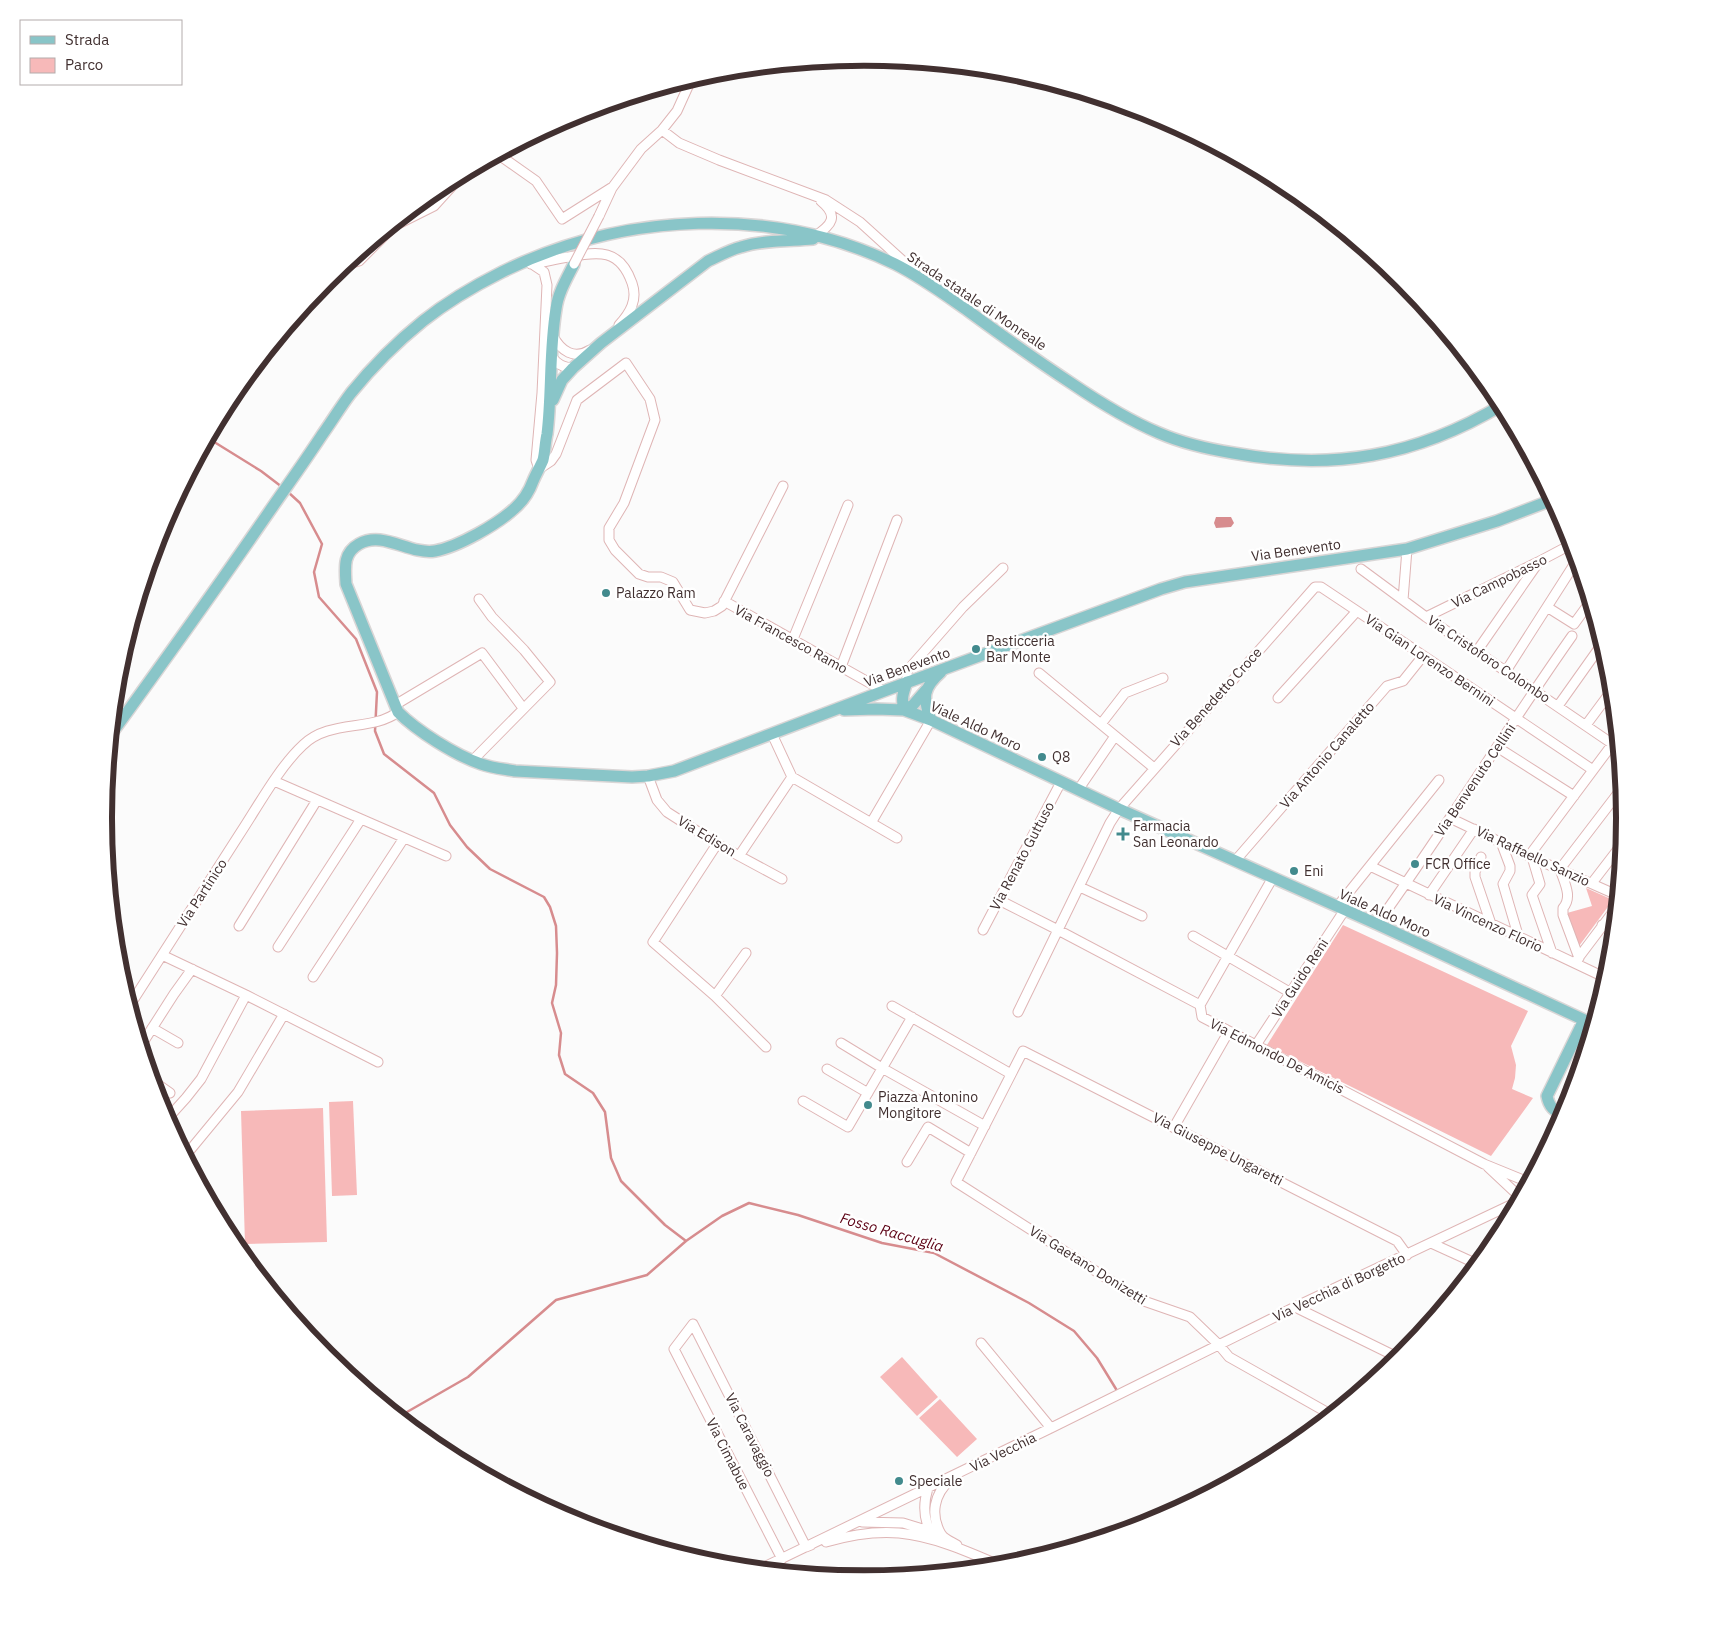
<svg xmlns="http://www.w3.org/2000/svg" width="1728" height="1636" font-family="'IBM Plex Sans',sans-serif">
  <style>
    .green { fill: #f7b9b9 }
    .water { fill: #d78c8e }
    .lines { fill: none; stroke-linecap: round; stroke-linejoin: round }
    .stream { stroke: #d78c8e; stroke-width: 2.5 }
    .minor-casing { stroke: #dfb5b5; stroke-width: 11 }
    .major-casing { stroke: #d9d6d6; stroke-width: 14 }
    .minor { stroke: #fff; stroke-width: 9 }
    .major { stroke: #89c5c8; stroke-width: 11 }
    .minor-bridge-casing { stroke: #dfb5b5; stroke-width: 11; stroke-linecap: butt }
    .minor-bridge { stroke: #fff; stroke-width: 9 }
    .poi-dot { fill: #428a8d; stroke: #fff; stroke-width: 2 }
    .labels { text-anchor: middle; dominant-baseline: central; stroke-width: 5; stroke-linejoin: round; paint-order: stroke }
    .street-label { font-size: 14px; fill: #413030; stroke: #fff }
    .poi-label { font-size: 14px; fill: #413030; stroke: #fff; text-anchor: start }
    .water-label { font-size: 15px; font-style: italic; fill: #5c0014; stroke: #fff }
    .rim { fill: none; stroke: #413030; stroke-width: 6 }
  </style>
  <rect width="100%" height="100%" fill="#fbfbfb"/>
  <path class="green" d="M1586,888L1613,900L1579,946L1567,913L1592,906Z
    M1343,925L1528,1011L1511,1046L1516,1065L1515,1078L1512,1089L1533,1098L1491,1156L1267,1045Z
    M353,1101L357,1195L332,1196L329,1102Z
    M323,1108L327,1242L245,1244L241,1111Z
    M902,1357L938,1397L917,1416L880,1377Z
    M940,1399L977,1439L957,1457L919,1418Z"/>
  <path class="water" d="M1216,517H1231L1234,523L1231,527L1216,528L1214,523Z"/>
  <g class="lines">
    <path class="stream" d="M209,437L211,440L261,471L282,487
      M288,492L300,503L322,544L314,572L319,597L356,639L377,692L375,731L384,754L434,793L450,825L467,847L490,869L544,897L550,907L556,926L557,953L556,985L552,1003L561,1033L559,1055L565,1074L593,1093L605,1112L611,1158L621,1181L665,1225L686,1241
      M400,1416L468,1377L556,1300L647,1275L686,1241L722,1216L749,1203L798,1215L882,1243L934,1253L1029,1303L1074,1331L1097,1358L1116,1389"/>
    <defs>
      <path id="minor" d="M662,130L679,143L719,160L826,200L860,222L914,271
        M499,155L536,181L562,219L611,188
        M599,216L612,188L641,149L662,130L677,111L691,80
        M815,236C832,225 839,216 821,201
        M531,264C544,262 556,259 569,257C599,251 620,249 632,283C638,300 630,313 619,325
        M532,264L544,272L547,285L542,393L536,460L539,469L551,461L556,454L577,400L626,363L650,399L655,420L624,503L609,528V540L615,550L639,574L648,577H661L673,582L690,610L705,613L714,611L722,606L783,486
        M345,265L359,261L394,226L434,206L463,174
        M553,336C561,351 574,360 590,350
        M552,357C558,365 563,367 573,368
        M1407,549L1403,600L1426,617L1617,747
        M1361,569L1403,600
        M724,601L884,691
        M1547,607L1574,624L1590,602
        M1426,617L1538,562L1572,544
        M793,639L848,505
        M1477,651L1538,563
        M841,667L897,520
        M1506,671L1577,560
        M1039,673L1154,768
        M907,682V671L963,607L1003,568
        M1278,698L1357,611
        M395,705L482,653L523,708
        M1558,706L1602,644
        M1101,724L1125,693L1163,678
        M1586,725L1612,690
        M772,734L792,777L897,838
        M1497,747L1574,796
        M473,760L550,682L524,650L492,617L479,599
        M648,776L657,800L667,812L717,844L782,879
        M274,781L446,856
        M1078,790L1115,736
        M1450,818L1529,856L1617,895
        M871,823L931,720
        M1501,842L1510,866V871L1503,884L1518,935
        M717,844L653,942L715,996L766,1047
        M739,856L792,777
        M1529,856L1617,738
        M1481,857L1475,872V877L1491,924
        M1532,857L1540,884L1532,895L1552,953
        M1235,861L1387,686L1403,681L1423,656
        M1370,866L1606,978
        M1592,883L1622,844
        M1080,887L1142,916
        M1429,895L1474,829
        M999,900L1058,930L1200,1005L1202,1017L1484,1164L1528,1182
        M1337,907L1439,780
        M1377,924C1445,830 1505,731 1572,636
        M1602,925L1613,930
        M239,926L317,800
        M983,930L1061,782
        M1193,936L1291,993
        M278,947L361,819
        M162,955L246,995L378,1062
        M1579,958L1563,915V908C1573,897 1564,882 1560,869L1622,788
        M1576,961L1616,908
        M313,977L404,838
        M715,996L746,953
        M130,1005C166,948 203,892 239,835C257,808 279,767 303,745C330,719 371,732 398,712
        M1200,1005L1272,879
        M892,1006L1011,1074
        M1018,1012L1110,823L1119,809L1315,587H1321L1357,611L1593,770
        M152,1028L178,1043
        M841,1043L882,1068L985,1126
        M142,1044L174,994L192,969
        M1256,1045L1344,911
        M827,1069L868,1093
        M153,1081L170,1093
        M803,1101L848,1127L912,1017
        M167,1119L186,1098L201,1079L246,995
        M1174,1127L1229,1031
        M186,1155L238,1092L284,1014
        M907,1162L928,1127L971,1153
        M1488,1167L1520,1197
        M1431,1243L1477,1264
        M1295,1307L1399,1358
        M981,1343L1051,1428
        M1330,1414L1229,1357L1219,1345L1190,1317L1141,1300L956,1182L1023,1051L1397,1241L1407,1255
        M950,1480C934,1494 930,1515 941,1534C944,1539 952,1542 957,1545
        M928,1488C923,1504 923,1518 931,1533
        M862,1522L903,1523L942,1535
        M826,1542C850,1535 874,1531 899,1533C933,1536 969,1552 999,1565
        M782,1559L674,1349L693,1324L806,1547L811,1545
        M762,1568L1051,1428L1295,1307L1517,1202"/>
      <path id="major" d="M574,264C567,278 558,293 556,309C549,350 552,393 547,434C545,442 545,452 543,460C540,467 536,474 533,481C529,492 524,500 515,508C498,524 458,547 435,551C409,555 383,530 359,544C343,553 345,567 346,584L398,712C417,731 455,755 481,764C492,768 504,769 515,771L632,777L648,776L674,771L884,691L1161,589L1185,582L1407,549L1497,521L1552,500
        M553,400L562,380L573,368L601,343L708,261C719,256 729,250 741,247C764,240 789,241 813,239
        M907,682C903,693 901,699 904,710L913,705L926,690
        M844,710L876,709L904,710L931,720L1119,809L1377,924L1593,1024
        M931,720C922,697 923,688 941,672
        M112,733C165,660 218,586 269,512C287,486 305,461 322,435C332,421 341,406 351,393C372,367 397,342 423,321C447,302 474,286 502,272C623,212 773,205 895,264C921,277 944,294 967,310C1001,335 1036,360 1071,383C1099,402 1128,420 1159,433C1182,443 1208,449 1233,453C1332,471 1415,457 1502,405
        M1564,1115C1554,1111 1549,1107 1547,1096L1584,1020"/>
    </defs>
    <use href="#minor" class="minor-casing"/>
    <use href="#major" class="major-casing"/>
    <use href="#minor" class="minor"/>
    <use href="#major" class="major"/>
    <defs>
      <path id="minor-bridge" d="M574,264L599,216"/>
    </defs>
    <use href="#minor-bridge" class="minor-bridge-casing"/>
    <use href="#minor-bridge" class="minor-bridge"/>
  </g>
  <g class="poi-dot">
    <circle cx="606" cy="593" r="5"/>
    <circle cx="976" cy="649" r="5"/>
    <circle cx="1042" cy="757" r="5"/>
    <path d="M1120.5 826.5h5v5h5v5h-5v5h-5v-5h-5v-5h5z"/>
    <circle cx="1415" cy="864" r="5"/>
    <circle cx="1294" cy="871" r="5"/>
    <circle cx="868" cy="1105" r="5"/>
    <circle cx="899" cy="1481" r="5"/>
  </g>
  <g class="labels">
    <g class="street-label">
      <text transform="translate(977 301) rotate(34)">Strada statale di Monreale</text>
      <text transform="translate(1296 550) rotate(-8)">Via Benevento</text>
      <text transform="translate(1499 581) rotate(-26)">Via Campobasso</text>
      <text transform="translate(791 639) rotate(29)">Via Francesco Ramo</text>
      <text transform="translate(1489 659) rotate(34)">Via Cristoforo Colombo</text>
      <text transform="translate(1430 660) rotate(34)">Via Gian Lorenzo Bernini</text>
      <text transform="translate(907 667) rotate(-20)">Via Benevento</text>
      <text transform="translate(1216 697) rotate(-48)">Via Benedetto Croce</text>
      <text transform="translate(976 726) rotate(25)">Viale Aldo Moro</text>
      <text transform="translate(1327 755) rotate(-49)">Via Antonio Canaletto</text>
      <text transform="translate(1475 780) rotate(-56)">Via Benvenuto Cellini</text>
      <text transform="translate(707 836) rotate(31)">Via Edison</text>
      <text transform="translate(1022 856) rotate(-62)">Via Renato Guttuso</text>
      <text transform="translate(1533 856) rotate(25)">Via Raffaello Sanzio</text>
      <text transform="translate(202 893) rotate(-57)">Via Partinico</text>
      <text transform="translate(1385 913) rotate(24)">Viale Aldo Moro</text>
      <text transform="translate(1488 923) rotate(25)">Via Vincenzo Florio</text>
      <text transform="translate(1300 978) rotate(-57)">Via Guido Reni</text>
      <text transform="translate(1277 1056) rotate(27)">Via Edmondo De Amicis</text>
      <text transform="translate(1218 1149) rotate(27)">Via Giuseppe Ungaretti</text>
      <text transform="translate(1088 1265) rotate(32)">Via Gaetano Donizetti</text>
      <text transform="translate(1339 1287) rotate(-25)">Via Vecchia di Borgetto</text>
      <text transform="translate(750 1435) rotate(63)">Via Caravaggio</text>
      <text transform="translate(1003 1452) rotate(-26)">Via Vecchia</text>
      <text transform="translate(728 1454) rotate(63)">Via Cimabue</text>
    </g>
    <g class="poi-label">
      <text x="616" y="593">Palazzo Ram</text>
      <text x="986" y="641">Pasticceria<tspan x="986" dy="16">Bar Monte</tspan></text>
      <text x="1052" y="757">Q8</text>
      <text x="1133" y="826">Farmacia<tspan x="1133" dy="16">San Leonardo</tspan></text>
      <text x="1425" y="864">FCR Office</text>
      <text x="1304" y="871">Eni</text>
      <text x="878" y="1097">Piazza Antonino<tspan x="878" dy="16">Mongitore</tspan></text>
      <text x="909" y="1481">Speciale</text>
    </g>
    <g class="water-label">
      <text transform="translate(892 1232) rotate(16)">Fosso Raccuglia</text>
    </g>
  </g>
  <path d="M0 0H1728V1636H0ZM112 818a752 752 0 1 1 1504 0a752 752 0 1 1-1504 0Z" fill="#fff" fill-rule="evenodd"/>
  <path class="rim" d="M112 818a752 752 0 1 1 1504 0a752 752 0 1 1-1504 0Z"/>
  <rect x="20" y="20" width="162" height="65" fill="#ffffff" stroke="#b3acac"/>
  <rect x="30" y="36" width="25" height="8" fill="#89c5c8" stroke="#b3acac"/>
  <text x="65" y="45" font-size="15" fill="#413030">Strada</text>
  <rect x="30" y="58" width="25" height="15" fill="#f7b9b9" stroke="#b3acac"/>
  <text x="65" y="70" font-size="15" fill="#413030">Parco</text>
</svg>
